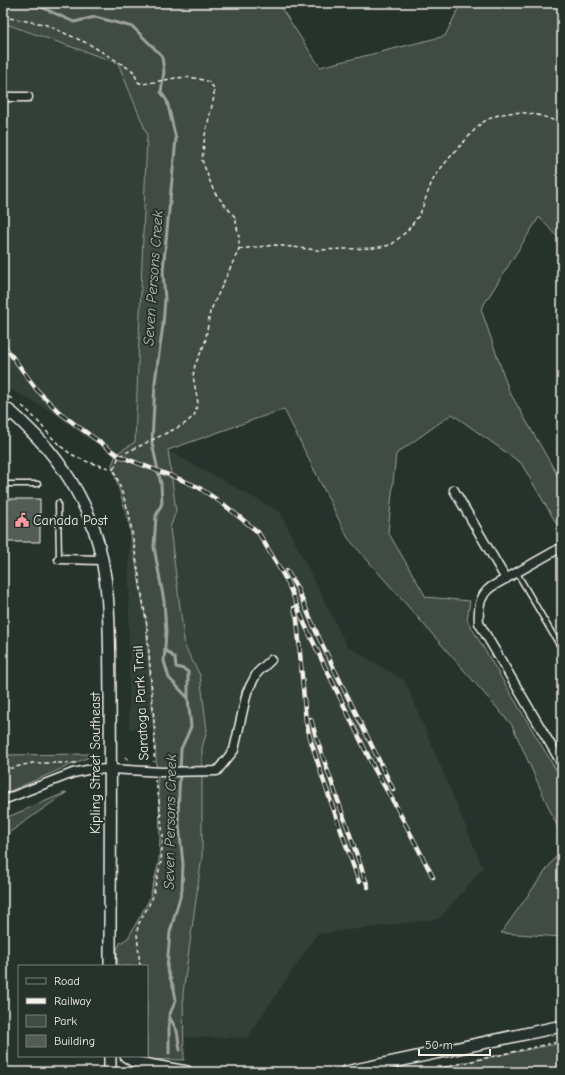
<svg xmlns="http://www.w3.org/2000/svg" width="565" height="1075" font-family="'Comic Neue',sans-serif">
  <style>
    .built { fill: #333f39 }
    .green { fill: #414b45; stroke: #9a9e96 }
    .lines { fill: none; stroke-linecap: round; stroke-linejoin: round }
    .stream { stroke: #9fa39b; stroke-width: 3 }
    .building { fill: #525c55; stroke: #f4f1e8 }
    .lane-casing { stroke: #f4f1e8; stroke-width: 7 }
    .street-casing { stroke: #f4f1e8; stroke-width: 11 }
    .secondary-casing { stroke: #f4f1e8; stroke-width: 14 }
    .path { stroke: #f4f1e8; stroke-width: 1.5; stroke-dasharray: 4 3; stroke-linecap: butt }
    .lane { stroke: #26332d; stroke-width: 4 }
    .street { stroke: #26332d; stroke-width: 8 }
    .secondary { stroke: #26332d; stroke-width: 11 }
    .rail-casing { stroke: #f4f1e8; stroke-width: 4.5 }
    .rail { stroke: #26332d; stroke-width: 3; stroke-dasharray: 9; stroke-linecap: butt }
    .labels { text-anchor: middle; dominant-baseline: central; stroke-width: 4; stroke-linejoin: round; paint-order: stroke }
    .poi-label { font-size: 14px; fill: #f4f1e8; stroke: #26332d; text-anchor: start }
    .street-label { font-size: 14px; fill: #f4f1e8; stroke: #26332d }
    .water-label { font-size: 15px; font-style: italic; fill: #bcbdb5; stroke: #26332d }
  </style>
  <rect width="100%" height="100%" fill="#26332d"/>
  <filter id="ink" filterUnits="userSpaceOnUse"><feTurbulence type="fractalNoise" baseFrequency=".025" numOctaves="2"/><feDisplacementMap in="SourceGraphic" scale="8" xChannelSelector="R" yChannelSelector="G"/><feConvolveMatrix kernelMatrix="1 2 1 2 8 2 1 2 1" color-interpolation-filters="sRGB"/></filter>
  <g filter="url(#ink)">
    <path class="built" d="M3,23L118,63L147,134L135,442L116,454L88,439L55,414L3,385Z
      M167,450L280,512L347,646L405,681L483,868L439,919L317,934L247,1038L184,1037L183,993L202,856V748L207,730L200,675L185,647L170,528L176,511Z
      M129,523L146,622L154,729H129Z"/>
    <path class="green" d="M3,3H278L320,67L445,36L461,3H562V242L539,217L481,309L509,391L562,483V533L521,463L452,414L396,454L388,532L426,597L470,601L467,620L562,780V837L512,725L348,538L284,409L168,450L176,511L170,528L185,647L200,675L207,730L202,748V856L183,993L184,1060L138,1059L135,1056H147V966H118L117,950L120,943L128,938L149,900L159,862L160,837L159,798L146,622L129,523L112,465L116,454L135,442L147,134L118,63L3,23Z
      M96,754L3,794V755Z
      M67,792L3,837V819Z
      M562,848V937L501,933Z
      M562,1043V1072H426L479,1059Z"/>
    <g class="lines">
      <path class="stream" d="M32,3L74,22L95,17L133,27L162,56L164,72L161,92L167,101L176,139L163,271L165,299L163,325L155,382L152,443L161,484L162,503L156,516L154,547L164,601L166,632L164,661L169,678L188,698L191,727L181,749L178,815L183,864L182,890L170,932L167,969L174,989L176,1000L169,1016V1053
        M165,650L175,658L176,667L184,669L188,672V698
        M169,1016L177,1031L180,1050"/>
    </g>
    <path class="building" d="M3,499H40V542H3Z"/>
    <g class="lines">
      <defs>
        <path id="lane" d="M3,423L14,415
          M3,484H38
          M58,503L59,559
          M517,573L562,650"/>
        <path id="street" d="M3,97H28
          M454,490L506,579
          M562,547L491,587C479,596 478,609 479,623L562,764
          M59,559L101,560
          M3,800L73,773L87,770L111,769L162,772L217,771L234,750L247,692L257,673L271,660"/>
        <path id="secondary" d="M3,407C13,412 20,420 28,428C57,456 80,491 94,529C112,582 109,641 110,697C111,786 110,876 110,966
          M126,1056L137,1063L187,1072
          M110,1072V1056
          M346,1072L562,1026"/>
      </defs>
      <use href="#lane" class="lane-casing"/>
      <use href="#street" class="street-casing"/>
      <use href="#secondary" class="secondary-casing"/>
      <path class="path" d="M3,17L44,24L89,44L133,71L138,82L142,84C167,81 183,72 209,82L214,88V97L205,135L202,160L214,192L235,217L239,237V249L210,312L205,343L195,365L193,376L198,403L194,416L183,425L119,456L114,469L129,513L147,626L155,734L154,762
        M239,249L275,245L317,250L374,248L391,245L407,231L420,214L431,184L435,176C443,165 452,155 461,145C468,138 474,129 482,123C507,106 537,112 562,124
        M3,393L15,401
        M22,406C40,420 53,444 73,455C85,462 100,466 114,469
        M125,757L131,761
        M3,770L32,763H78
        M140,966L137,934L138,925L152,899L161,862L163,836L158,792L155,780
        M423,1072L562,1041"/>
      <use href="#lane" class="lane"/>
      <use href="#street" class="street"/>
      <use href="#secondary" class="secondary"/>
      <defs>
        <path id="rail" d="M3,344L37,390L59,412L76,425L119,456L182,480L198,487L222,503L258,532L287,581L305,625L374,768L396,806L433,877
          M287,571L297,588L319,638L393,789
          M294,608L297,619L306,722L311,741L323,779L359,882
          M311,719L316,737L368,887"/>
      </defs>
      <use href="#rail" class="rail-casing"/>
      <use href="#rail" class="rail"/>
    </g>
  </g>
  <defs>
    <symbol id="civic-bare" viewBox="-9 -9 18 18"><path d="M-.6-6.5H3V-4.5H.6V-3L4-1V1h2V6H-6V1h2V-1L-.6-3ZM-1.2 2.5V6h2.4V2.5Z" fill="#ff9aa2" stroke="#26332d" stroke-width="2.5" paint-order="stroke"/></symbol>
  </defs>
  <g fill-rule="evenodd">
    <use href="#civic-bare" x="12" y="510" width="20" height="20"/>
  </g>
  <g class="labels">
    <g class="poi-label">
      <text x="33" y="520">Canada Post</text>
    </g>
    <g class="street-label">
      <text transform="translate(141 703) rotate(-93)">Saratoga Park Trail</text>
      <text transform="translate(95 763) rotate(-90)">Kipling Street Southeast</text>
    </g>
    <g class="water-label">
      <text transform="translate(153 278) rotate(-86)">Seven Persons Creek</text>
      <text transform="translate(170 822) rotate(-89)">Seven Persons Creek</text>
    </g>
  </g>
  <rect width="565" height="1075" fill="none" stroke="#26332d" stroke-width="16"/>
  <rect x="8" y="8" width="549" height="1059" fill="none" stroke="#f4f1e8" stroke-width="1.5" filter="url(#ink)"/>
  <rect x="18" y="965" width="130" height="92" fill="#26332d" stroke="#787f78"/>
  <rect x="26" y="978" width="20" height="6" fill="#26332d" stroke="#787f78"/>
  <text x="54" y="985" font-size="12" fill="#f4f1e8">Road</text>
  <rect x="26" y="998" width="20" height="6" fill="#f4f1e8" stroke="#787f78"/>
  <text x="54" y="1005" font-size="12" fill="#f4f1e8">Railway</text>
  <rect x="26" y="1015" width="20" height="12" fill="#414b45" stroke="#787f78"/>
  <text x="54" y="1025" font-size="12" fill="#f4f1e8">Park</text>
  <rect x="26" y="1035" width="20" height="12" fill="#525c55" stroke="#787f78"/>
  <text x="54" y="1045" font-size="12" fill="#f4f1e8">Building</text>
  <path d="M419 1049v6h71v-6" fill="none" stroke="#f4f1e8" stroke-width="2"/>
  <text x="425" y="1049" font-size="12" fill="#f4f1e8" stroke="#26332d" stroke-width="3" paint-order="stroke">50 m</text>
</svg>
